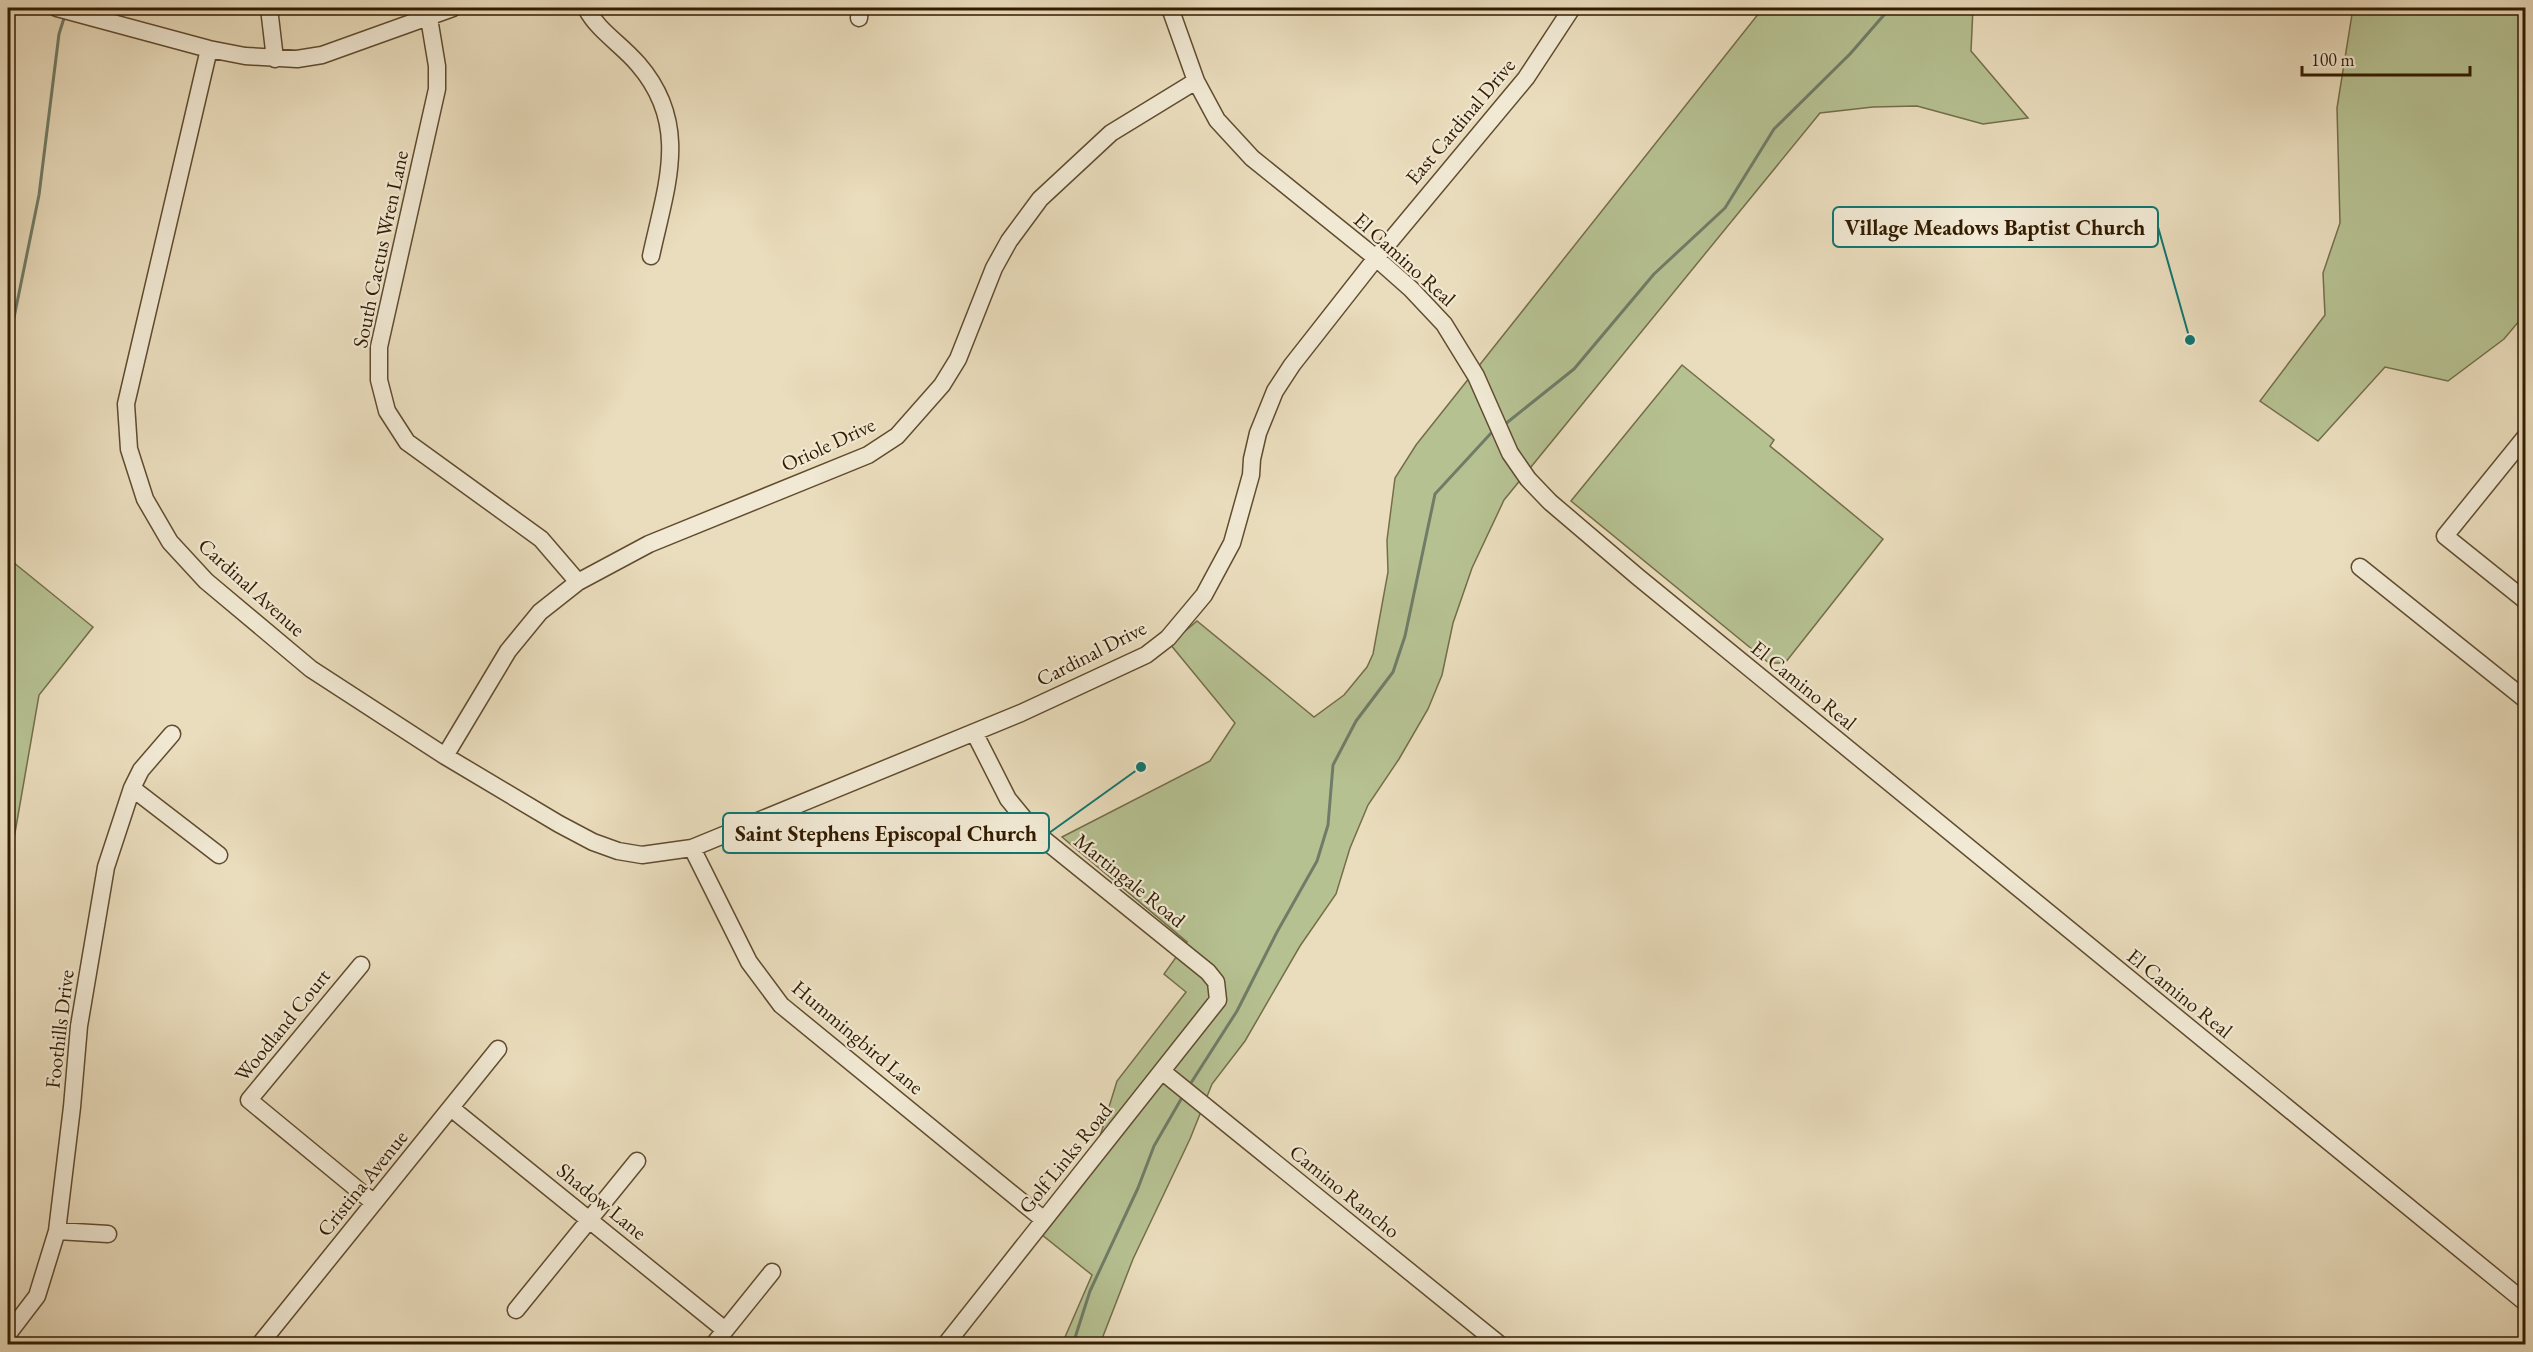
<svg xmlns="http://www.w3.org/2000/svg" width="2533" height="1352" font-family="'EB Garamond',serif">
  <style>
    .green { fill: #b6c192; stroke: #746e49; stroke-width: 1.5 }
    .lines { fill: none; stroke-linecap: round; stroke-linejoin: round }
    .stream { stroke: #707c67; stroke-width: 3 }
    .minor-casing { stroke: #604c2f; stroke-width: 19 }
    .minor { stroke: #f1e9d4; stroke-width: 16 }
    .labels { text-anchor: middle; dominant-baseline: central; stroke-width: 4.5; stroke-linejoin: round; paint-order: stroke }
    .street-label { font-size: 21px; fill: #321b00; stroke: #f1e9d4 }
    .leader { fill: none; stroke: #0f766e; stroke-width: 2 }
    .callout-dot { fill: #0f766e; stroke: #f1e9d4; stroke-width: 2 }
    .callout { fill: #f1e9d4; stroke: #0f766e; stroke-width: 2 }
    .callout-label { font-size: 22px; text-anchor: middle; font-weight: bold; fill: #321b00 }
  </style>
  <rect width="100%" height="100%" fill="#eaddbd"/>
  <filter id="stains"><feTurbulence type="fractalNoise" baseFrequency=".00333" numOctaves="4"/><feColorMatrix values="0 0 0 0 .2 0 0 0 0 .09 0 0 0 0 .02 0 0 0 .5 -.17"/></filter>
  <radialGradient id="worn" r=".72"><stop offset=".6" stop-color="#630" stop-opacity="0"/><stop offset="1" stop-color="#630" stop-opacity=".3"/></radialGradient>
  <path class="green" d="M1763,8H1973L1971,51L2028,118L1983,124L1917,106L1873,107L1820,113L1504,500L1472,568L1453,623L1442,675L1428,709L1399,759L1368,805L1350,848L1336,894L1300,946L1245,1041L1212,1084L1190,1139L1133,1259L1100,1344H1062L1092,1275L1041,1234L1097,1146L1117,1081L1186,992L1164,974L1187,942L1062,837L1210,761L1235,723L1170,644L1197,621L1314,717L1344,695L1367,667L1373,654L1388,572L1387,540L1395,478L1416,445Z
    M2353,8H2525V314L2504,339L2448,381L2385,367L2318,441L2260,401L2325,315L2323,273L2340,223L2337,108Z
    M1682,365L1774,440L1770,446L1883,539L1785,663H1769L1571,501Z
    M8,558L93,627L39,695L8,873Z"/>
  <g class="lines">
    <path class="stream" d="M8,347L39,195L59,34L65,15
      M1504,425L1574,369L1654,274L1725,208L1774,129L1850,54L1890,8
      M1189,1086L1237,1011L1277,932L1317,861L1328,825L1333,765L1356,721L1393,672L1405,636L1435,494L1493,431
      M1073,1344L1090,1291L1138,1188L1154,1146L1184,1094"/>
    <defs>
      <path id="minor" d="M57,8L209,49L245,56L297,59L322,55L453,8
        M269,8L275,59
        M586,8C598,31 621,44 638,64C691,125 666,186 651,256
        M1170,8L1196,81L1217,120L1252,158L1376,258L1411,289L1444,324L1476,376L1510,453L1528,479L1550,502L1638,577L2526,1303
        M429,18L437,66V89L379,347V380L387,411L407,442L541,539L578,582
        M859,18L860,8
        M209,49L126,404L129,449L145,499L170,542L206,581L311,669L445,756L559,824L593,842L618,851L642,855L692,848L1021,713L1146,655L1168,638L1204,595L1232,543L1251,475L1252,459L1258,433L1275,391L1292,365L1376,258L1526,78L1572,8
        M2526,436L2445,536L2526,601
        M2360,567L2526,700
        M445,756L508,651L540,612L578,582L649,544L868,455L897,436L942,385L958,359L994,268L1009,241L1040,199L1111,133L1196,81
        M132,788L219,855
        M692,848L749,962L781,1005L1044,1220
        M361,965L249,1100L374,1203
        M1163,1072L1499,1344
        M451,1108L725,1330
        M57,1231L108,1234
        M516,1310L637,1161
        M8,1334L37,1296L57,1231L72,1107L79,1026L106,867L132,788L141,770L172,734
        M260,1344L498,1049
        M714,1344L772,1272
        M946,1344L1218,1000L1216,982L1208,972L1036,833L1008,799L975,734"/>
    </defs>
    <use href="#minor" class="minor-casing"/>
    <use href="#minor" class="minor"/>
  </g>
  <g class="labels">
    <g class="street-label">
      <text transform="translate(1460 121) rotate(-50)">East Cardinal Drive</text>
      <text transform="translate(380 249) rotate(-78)">South Cactus Wren Lane</text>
      <text transform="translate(1405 259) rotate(42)">El Camino Real</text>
      <text transform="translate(828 444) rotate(-25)">Oriole Drive</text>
      <text transform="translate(252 587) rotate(42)">Cardinal Avenue</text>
      <text transform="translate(1091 653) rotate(-27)">Cardinal Drive</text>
      <text transform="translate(1804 685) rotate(39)">El Camino Real</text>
      <text transform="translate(1130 880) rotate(39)">Martingale Road</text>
      <text transform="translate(2180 993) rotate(39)">El Camino Real</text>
      <text transform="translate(282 1025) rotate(-51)">Woodland Court</text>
      <text transform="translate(59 1029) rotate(-83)">Foothills Drive</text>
      <text transform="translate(858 1037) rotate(40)">Hummingbird Lane</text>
      <text transform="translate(1065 1158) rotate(-51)">Golf Links Road</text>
      <text transform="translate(362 1183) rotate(-51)">Cristina Avenue</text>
      <text transform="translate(1345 1191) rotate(39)">Camino Rancho</text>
      <text transform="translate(602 1201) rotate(39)">Shadow Lane</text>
    </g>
  </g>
  <path class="leader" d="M2190 340L2158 227M1141 767L1049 833"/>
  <g class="callout-dot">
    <circle cx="2190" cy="340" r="6"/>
    <circle cx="1141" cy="767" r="6"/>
  </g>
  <g class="callout">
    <rect x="1833" y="207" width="325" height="40" rx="6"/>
    <rect x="723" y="813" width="326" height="40" rx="6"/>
  </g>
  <g class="callout-label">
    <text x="1995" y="235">Village Meadows Baptist Church</text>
    <text x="886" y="841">Saint Stephens Episcopal Church</text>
  </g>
  <rect width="2533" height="1352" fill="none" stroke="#eaddbd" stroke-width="30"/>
  <rect x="9" y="9" width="2515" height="1334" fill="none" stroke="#321b00" stroke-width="3"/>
  <rect x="15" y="15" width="2503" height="1322" fill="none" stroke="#321b00" stroke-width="1.5"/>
  <path d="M2302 66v9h168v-9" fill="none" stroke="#321b00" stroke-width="3"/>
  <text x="2311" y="66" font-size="18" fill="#321b00" stroke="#f1e9d4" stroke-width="4.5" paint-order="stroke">100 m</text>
  <rect width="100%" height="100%" filter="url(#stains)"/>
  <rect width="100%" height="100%" fill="url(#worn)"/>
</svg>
